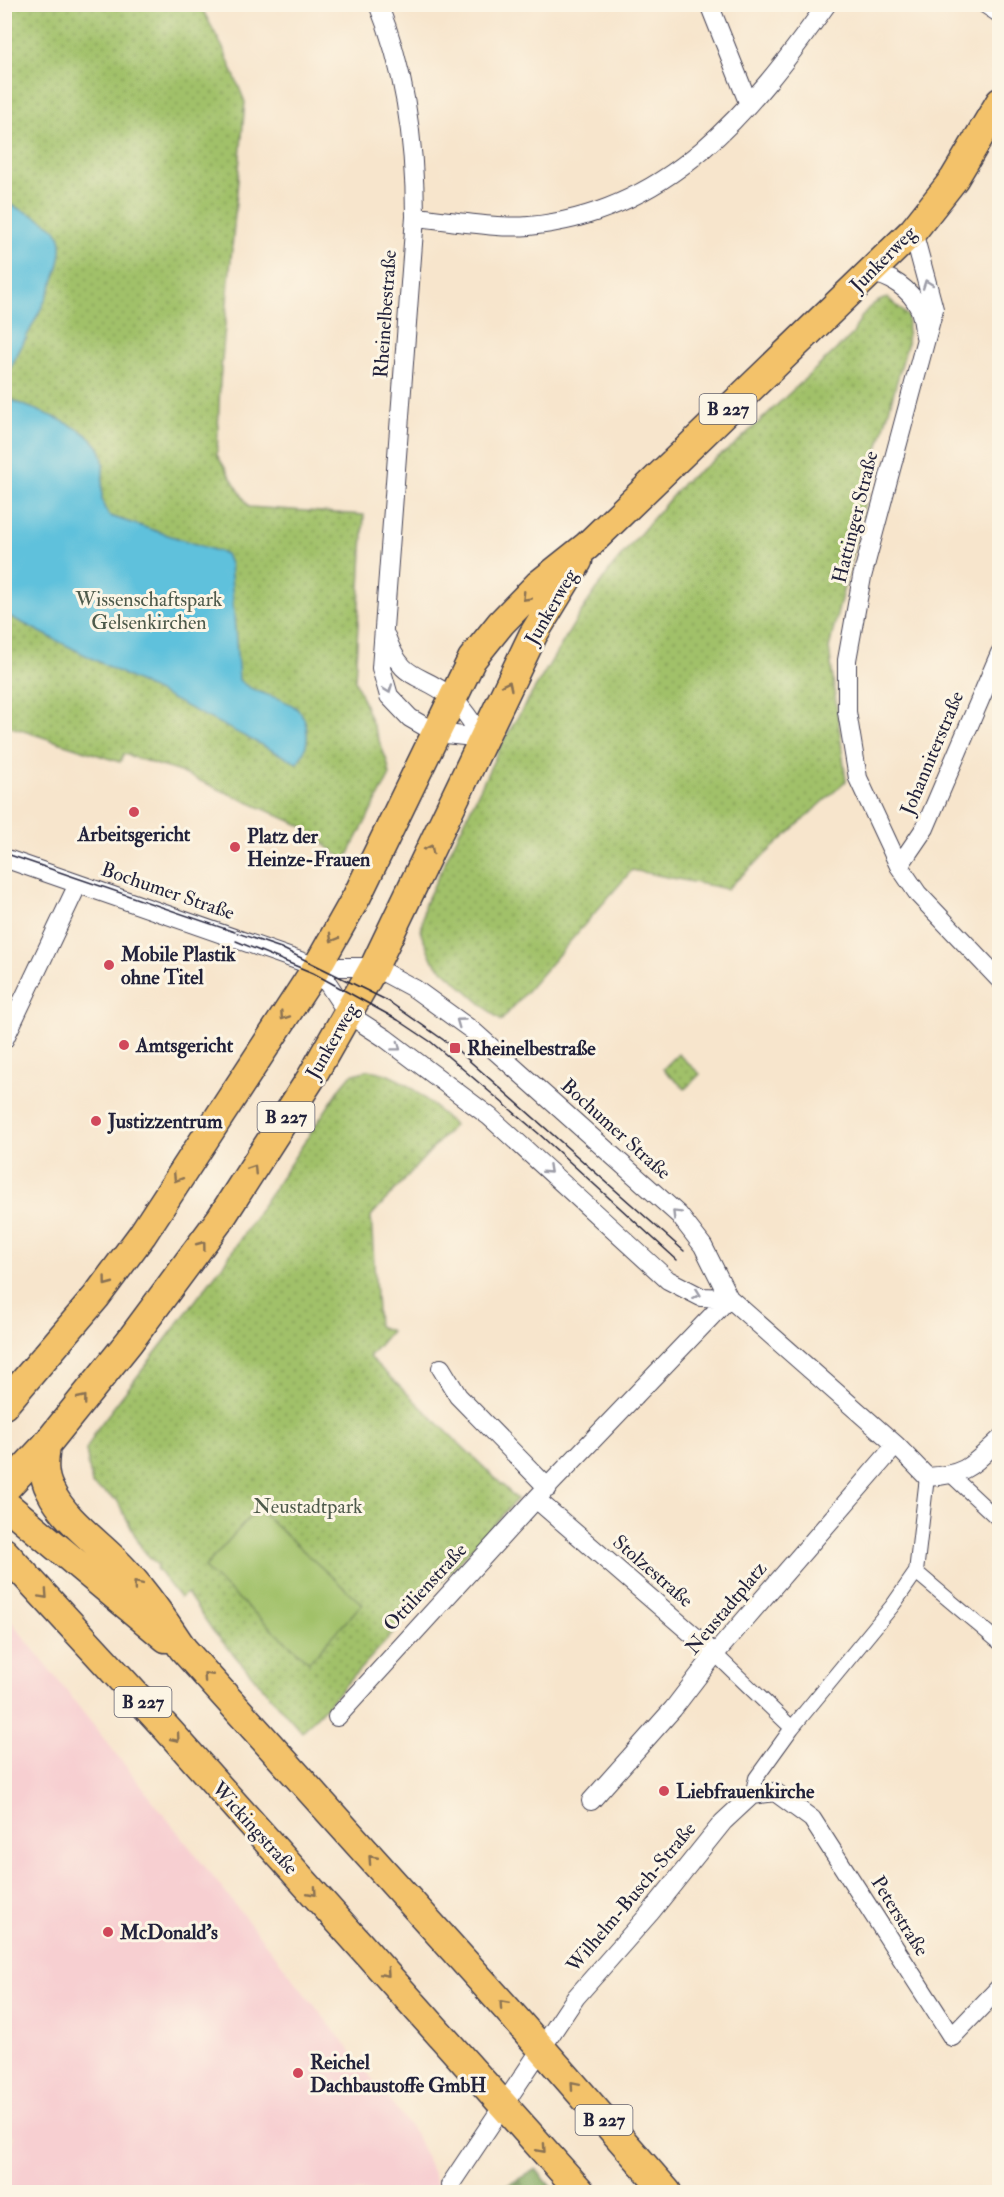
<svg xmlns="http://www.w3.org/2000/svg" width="1004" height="2197" font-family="'IM FELL Double Pica',serif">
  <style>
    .built { fill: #f7cfd1 }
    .forest { fill: url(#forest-firs); stroke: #51644c; stroke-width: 1.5 }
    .park { fill: url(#park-dots); stroke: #627252; stroke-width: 1.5 }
    .garden { fill: #a1c169; stroke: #627252; stroke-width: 1.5 }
    .water { fill: #5ec1dc; stroke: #40728c; stroke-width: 1.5 }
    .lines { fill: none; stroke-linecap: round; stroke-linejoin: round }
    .pedestrian-casing { stroke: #423f51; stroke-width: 16 }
    .minor-casing { stroke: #423f51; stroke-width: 20 }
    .primary-casing { stroke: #423f51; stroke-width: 31 }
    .pedestrian { stroke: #fff; stroke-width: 14 }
    .minor { stroke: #fff; stroke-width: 18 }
    .primary { stroke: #f3c26a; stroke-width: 28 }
    .tram { stroke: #22223b; stroke-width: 1.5 }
    .oneway { stroke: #9c9ca7 }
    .oneway2 { stroke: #8a7252 }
    .poi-dot { fill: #d1495b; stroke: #fcf5e5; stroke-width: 2 }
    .labels { text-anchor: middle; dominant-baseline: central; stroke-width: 6; stroke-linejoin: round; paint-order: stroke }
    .shield { fill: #fcf5e5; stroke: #63616e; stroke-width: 1.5 }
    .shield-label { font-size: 18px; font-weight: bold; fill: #22223b }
    .street-label { font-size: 20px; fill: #22223b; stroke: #fcf5e5 }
    .park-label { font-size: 20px; fill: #4e5a4b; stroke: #fcf5e5 }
    .poi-label { font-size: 20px; font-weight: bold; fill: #22223b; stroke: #fcf5e5; text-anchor: start }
  </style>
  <defs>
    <pattern id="forest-firs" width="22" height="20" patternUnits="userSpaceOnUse" patternTransform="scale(1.5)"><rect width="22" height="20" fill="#80a75d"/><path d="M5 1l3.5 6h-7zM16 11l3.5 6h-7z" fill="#68884e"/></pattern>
    <pattern id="park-dots" width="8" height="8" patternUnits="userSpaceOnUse" patternTransform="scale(1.5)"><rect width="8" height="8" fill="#a1c169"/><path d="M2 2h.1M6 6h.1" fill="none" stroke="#839c58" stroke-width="1.8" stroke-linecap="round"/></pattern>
  </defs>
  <rect width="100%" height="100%" fill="#fcf5e5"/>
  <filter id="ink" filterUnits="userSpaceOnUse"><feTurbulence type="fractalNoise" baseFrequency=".0167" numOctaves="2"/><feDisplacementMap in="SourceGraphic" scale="12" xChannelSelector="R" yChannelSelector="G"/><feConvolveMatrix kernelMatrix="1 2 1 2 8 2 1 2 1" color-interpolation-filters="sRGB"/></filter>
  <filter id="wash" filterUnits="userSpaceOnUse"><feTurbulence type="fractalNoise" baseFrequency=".008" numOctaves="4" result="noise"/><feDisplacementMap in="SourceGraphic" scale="24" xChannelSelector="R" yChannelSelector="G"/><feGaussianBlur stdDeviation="1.35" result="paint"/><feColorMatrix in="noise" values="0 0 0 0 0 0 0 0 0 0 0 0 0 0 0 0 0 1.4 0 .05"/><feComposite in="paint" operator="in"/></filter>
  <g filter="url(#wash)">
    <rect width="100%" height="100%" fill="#f7e5cc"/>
    <path class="built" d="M4,1612L415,2133L441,2192H5V2163L14,2136L4,2129Z"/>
    <path class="forest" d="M536,2169L555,2192H496Z"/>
    <path class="park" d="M5,5H200L224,50L245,102L220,382L217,455L249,507L364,515L355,680L387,761L390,775L345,861L302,826L180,772L124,754L120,762L5,725Z
      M888,298L908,316L907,345L875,460L829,648L846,781L727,889L632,870L501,1021L433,961L421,934L424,906L502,743L581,612L612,567L684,482L733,446L853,334C859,318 870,301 888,298Z
      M678,1054L700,1074L685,1089L663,1069Z
      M368,1070C403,1073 429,1103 454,1125L371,1216L378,1326L391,1331L369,1357L517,1499L302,1732L213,1631L187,1593L180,1598L156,1568L158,1566L142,1549L117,1500L92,1485L86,1450L97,1429L225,1262L341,1087L351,1075Z"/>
    <path class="garden" d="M257,1509L362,1604L309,1662L204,1568Z"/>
    <path class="water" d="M5,202C20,210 40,217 53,227C85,253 13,351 5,382Z
      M4,392L9,399C33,410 82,424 97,445C113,466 91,497 110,516L226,554L230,564L239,680C262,702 306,693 307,733C308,744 304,754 297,763L5,614Z"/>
  </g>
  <g filter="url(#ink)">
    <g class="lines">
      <defs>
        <path id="pedestrian" d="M952,1476L1000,1521
          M916,1572L1000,1643
          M715,1654L792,1728
          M752,1795L756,1778L792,1728L893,1605L916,1572L927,1477"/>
        <path id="minor" d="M378,4C406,72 415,145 415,217L381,668L389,696L410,718L436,733L483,738
          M709,4L748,102
          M985,4L1000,14
          M415,217C448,220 498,229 529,226C669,213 751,111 827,4
          M913,231L934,309L862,577L847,660V712L858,778L899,866L918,894L1000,980
          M870,274C889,274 911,290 919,308C923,316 923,327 925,336
          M386,636C403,684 419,671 451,697C464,708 473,725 483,738
          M4,858L317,967H374L415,989L473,1031L679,1215L703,1246L729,1298L896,1445L927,1477C967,1475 972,1465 1000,1439
          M899,866L925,828L1000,653
          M317,967L348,1014L385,1038L490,1117L668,1280L701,1297L729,1298
          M4,1040L78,884
          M441,1368L458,1396L548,1488
          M536,1499L715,1654
          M337,1717L536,1499L729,1298
          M591,1801L673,1709L715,1654L896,1445
          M450,2185L576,1997L650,1913L723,1822L752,1795L775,1792L812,1819L952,2037L1000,1987"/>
        <path id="primary" d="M4,1405L96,1297L142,1235L317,967L357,896L472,659L501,623L538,585L587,546L913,231L954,179L1000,102
          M46,1445C44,1461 42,1475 50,1490C65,1522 102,1545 125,1571C147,1595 165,1622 183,1649L507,2009L667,2192
          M4,1490L46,1445L129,1342L221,1218L311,1078L374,967L533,635L578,561
          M4,1503L166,1638
          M4,1552L168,1730L581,2192"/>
      </defs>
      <use href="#pedestrian" class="pedestrian-casing"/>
      <use href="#minor" class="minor-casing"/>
      <use href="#primary" class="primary-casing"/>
      <use href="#pedestrian" class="pedestrian"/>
      <use href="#minor" class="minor"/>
      <use href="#primary" class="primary"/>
      <path class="tram" d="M4,853L281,948L388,1001L455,1048L684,1251
        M236,941L313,973L398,1020L431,1042L538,1133L677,1260"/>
    </g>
    <defs><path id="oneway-chevron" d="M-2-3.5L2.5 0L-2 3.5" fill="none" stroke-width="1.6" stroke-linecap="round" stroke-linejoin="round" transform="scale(1.5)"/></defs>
    <g class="oneway">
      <use href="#oneway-chevron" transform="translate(927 284) rotate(-110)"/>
      <use href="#oneway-chevron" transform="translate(388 689) rotate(70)"/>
      <use href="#oneway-chevron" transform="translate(460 1022) rotate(-144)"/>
      <use href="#oneway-chevron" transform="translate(397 1047) rotate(37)"/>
      <use href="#oneway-chevron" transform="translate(548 1170) rotate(43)"/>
      <use href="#oneway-chevron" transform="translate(676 1214) rotate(-135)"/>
      <use href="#oneway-chevron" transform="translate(697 1294) rotate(21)"/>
    </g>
    <g class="oneway2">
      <use href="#oneway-chevron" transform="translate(526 597) rotate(134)"/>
      <use href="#oneway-chevron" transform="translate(508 685) rotate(-64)"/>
      <use href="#oneway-chevron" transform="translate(430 849) rotate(-64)"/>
      <use href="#oneway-chevron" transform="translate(333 938) rotate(120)"/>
      <use href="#oneway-chevron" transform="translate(284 1016) rotate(124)"/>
      <use href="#oneway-chevron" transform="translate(253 1169) rotate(-57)"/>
      <use href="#oneway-chevron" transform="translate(177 1178) rotate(122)"/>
      <use href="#oneway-chevron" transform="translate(202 1245) rotate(-53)"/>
      <use href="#oneway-chevron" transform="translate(107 1282) rotate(127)"/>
      <use href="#oneway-chevron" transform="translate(83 1399) rotate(-51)"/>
      <use href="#oneway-chevron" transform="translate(137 1585) rotate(-130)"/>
      <use href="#oneway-chevron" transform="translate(44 1595) rotate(47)"/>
      <use href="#oneway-chevron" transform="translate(207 1676) rotate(-132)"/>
      <use href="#oneway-chevron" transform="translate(176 1738) rotate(49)"/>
      <use href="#oneway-chevron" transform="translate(372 1859) rotate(-132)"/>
      <use href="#oneway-chevron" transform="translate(313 1892) rotate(48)"/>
      <use href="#oneway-chevron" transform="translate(386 1973) rotate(48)"/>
      <use href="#oneway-chevron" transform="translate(503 2004) rotate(-132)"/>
      <use href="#oneway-chevron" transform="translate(574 2085) rotate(-131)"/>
      <use href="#oneway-chevron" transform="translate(542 2149) rotate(48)"/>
    </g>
  </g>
  <g class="poi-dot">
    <circle cx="134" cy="812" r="6"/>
    <circle cx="235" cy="847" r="6"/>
    <circle cx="109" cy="965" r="6"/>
    <circle cx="124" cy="1045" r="6"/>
    <rect x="449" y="1042" width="12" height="12" rx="3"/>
    <circle cx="96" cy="1121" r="6"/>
    <circle cx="664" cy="1791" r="6"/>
    <circle cx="108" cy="1932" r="6"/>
    <circle cx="298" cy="2073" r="6"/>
  </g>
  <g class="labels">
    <g class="shield">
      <rect x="699.5" y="394" width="57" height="30" rx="4.5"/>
      <rect x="257.5" y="1102" width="57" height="30" rx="4.5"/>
      <rect x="114.5" y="1687" width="57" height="30" rx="4.5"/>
      <rect x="575.5" y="2105" width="57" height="30" rx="4.5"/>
    </g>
    <g class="shield-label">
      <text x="728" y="409">B 227</text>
      <text x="286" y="1117">B 227</text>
      <text x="143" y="1702">B 227</text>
      <text x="604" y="2120">B 227</text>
    </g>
    <g class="street-label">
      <text transform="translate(883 259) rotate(-45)">Junkerweg</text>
      <text transform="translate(385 314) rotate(-86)">Rheinelbestraße</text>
      <text transform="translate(855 517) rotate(-76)">Hattinger Straße</text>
      <text transform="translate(551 607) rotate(-60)">Junkerweg</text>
      <text transform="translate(932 753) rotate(-67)">Johanniterstraße</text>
      <text transform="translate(168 891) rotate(19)">Bochumer Straße</text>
      <text transform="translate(332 1041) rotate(-60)">Junkerweg</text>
      <text transform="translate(616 1129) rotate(42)">Bochumer Straße</text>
      <text transform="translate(653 1571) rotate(41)">Stolzestraße</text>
      <text transform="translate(425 1587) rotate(-47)">Ottilienstraße</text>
      <text transform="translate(726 1608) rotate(-50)">Neustadtplatz</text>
      <text transform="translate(255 1828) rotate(48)">Wickingstraße</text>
      <text transform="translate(631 1897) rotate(-50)">Wilhelm-Busch-Straße</text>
      <text transform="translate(900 1916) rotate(58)">Peterstraße</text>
    </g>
    <g class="park-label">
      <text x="149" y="599">Wissenschaftspark<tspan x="149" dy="23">Gelsenkirchen</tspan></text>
      <text x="308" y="1506">Neustadtpark</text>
    </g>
    <g class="poi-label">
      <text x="134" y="834" text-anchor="middle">Arbeitsgericht</text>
      <text x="247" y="836">Platz der<tspan x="247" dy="23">Heinze-Frauen</tspan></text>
      <text x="121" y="954">Mobile Plastik<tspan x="121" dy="23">ohne Titel</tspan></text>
      <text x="136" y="1045">Amtsgericht</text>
      <text x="467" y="1048">Rheinelbestraße</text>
      <text x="108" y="1121">Justizzentrum</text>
      <text x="676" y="1791">Liebfrauenkirche</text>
      <text x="120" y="1932">McDonald's</text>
      <text x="310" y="2062">Reichel<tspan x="310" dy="23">Dachbaustoffe GmbH</tspan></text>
    </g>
  </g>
  <rect width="1004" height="2197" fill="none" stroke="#fcf5e5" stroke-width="24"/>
</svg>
